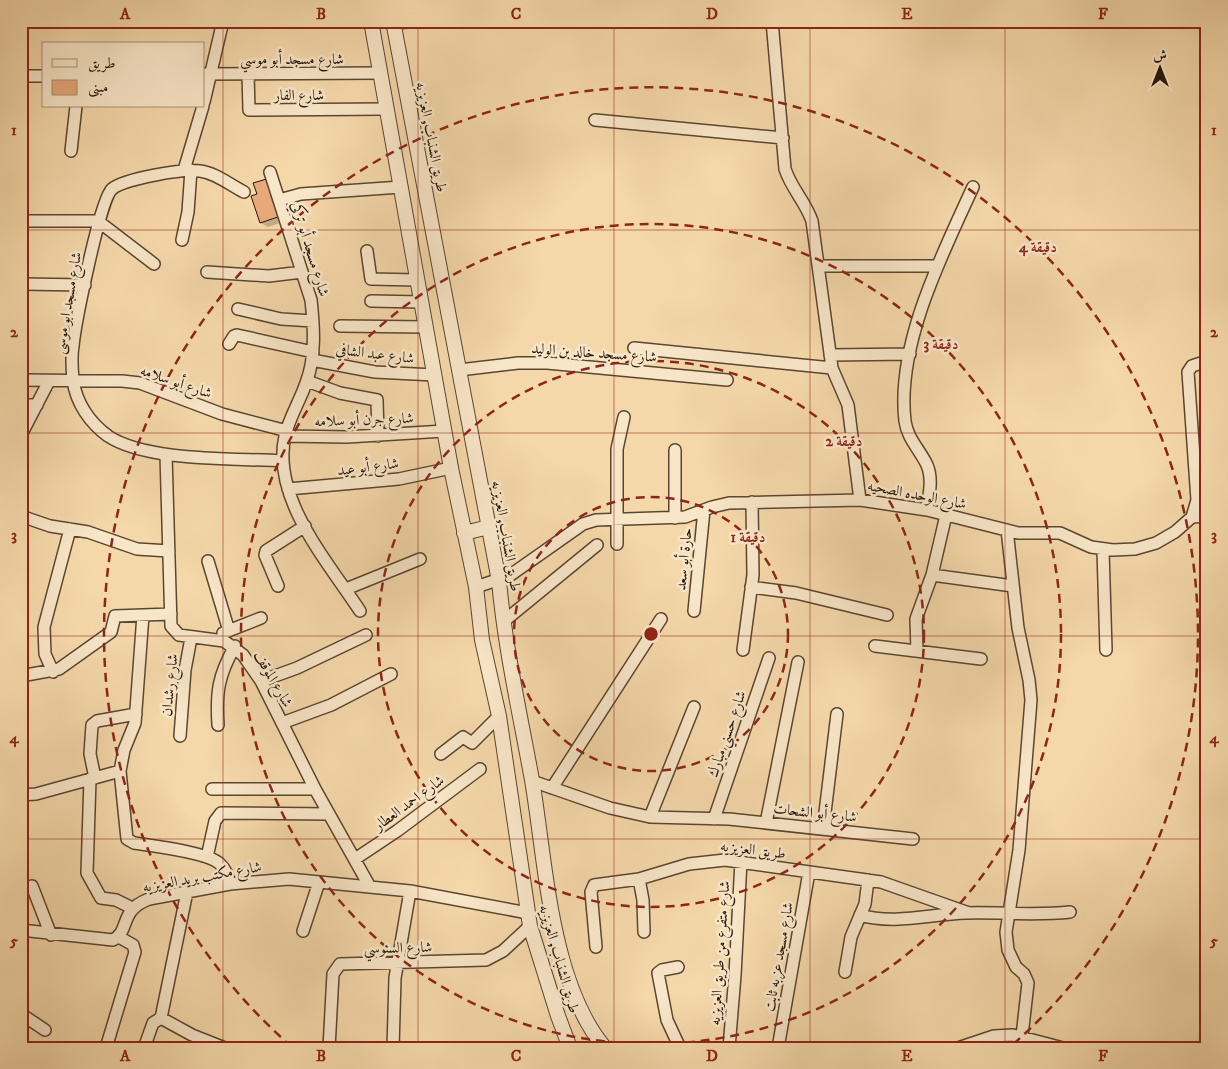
<svg xmlns="http://www.w3.org/2000/svg" width="1228" height="1069" font-family="'IM FELL DW Pica',Amiri,serif">
  <style>
    .shadow { fill: #0003 }
    .building { fill: #e7a979; stroke: #261508 }
    .lines { fill: none; stroke-linecap: round; stroke-linejoin: round }
    .minor-casing { stroke: #5a4630; stroke-width: 14 }
    .tertiary-casing { stroke: #5a4630; stroke-width: 16 }
    .minor { stroke: #f8e6c8; stroke-width: 11 }
    .tertiary { stroke: #f8e6c8; stroke-width: 14 }
    .grid { fill: none; stroke: #8f2418; stroke-width: 1; stroke-opacity: 0.55 }
    .ring { fill: none; stroke: #8f2418; stroke-width: 2.5; stroke-dasharray: 9 6 }
    .labels { text-anchor: middle; dominant-baseline: central; stroke-width: 5; stroke-linejoin: round; paint-order: stroke }
    .street-label { font-size: 15px; fill: #261508; stroke: #f8e6c8 }
    .centre { fill: #8f2418; stroke: #f8e6c8; stroke-width: 2.5 }
    .ring-label { font-size: 15px; text-anchor: middle; font-weight: bold; fill: #8f2418; stroke: #f8e6c8; stroke-width: 5; stroke-linejoin: round; paint-order: stroke }
    .neatline { fill: none; stroke: #8f2418; stroke-width: 2 }
    .grid-label { font-size: 16px; text-anchor: middle; font-weight: bold; fill: #8f2418 }
  </style>
  <rect width="100%" height="100%" fill="#f5d8aa"/>
  <filter id="stains"><feTurbulence type="fractalNoise" baseFrequency=".004" numOctaves="4"/><feColorMatrix values="0 0 0 0 .2 0 0 0 0 .09 0 0 0 0 .02 0 0 0 .5 -.17"/></filter>
  <radialGradient id="worn" r=".72"><stop offset=".6" stop-color="#630" stop-opacity="0"/><stop offset="1" stop-color="#630" stop-opacity=".3"/></radialGradient>
  <path class="shadow" d="M259,195L288,220L268,227L261,223Z"/>
  <path class="building" d="M270,178L281,216L260,223L251,196L257,194L253,183Z"/>
  <g class="lines">
    <defs>
      <path id="minor" d="M772,21L785,169C791,188 805,201 812,221L832,368L848,405L860,500
        M393,23L423,21
        M204,74L380,73
        M248,74L249,110L387,109
        M21,76H44
        M204,102L223,21
        M595,120L783,138
        M71,151L76,106
        M184,170L203,106
        M270,172L311,300C314,327 316,357 306,383C300,401 289,418 285,436C271,498 328,562 360,611
        M244,192C230,185 216,173 200,171C184,168 124,179 112,189C100,199 75,325 73,346C71,357 72,369 73,380C76,403 90,423 108,436C147,462 236,458 283,461
        M279,200L301,194L401,187
        M21,221H98L154,264
        M182,240L188,212L191,170
        M367,251L371,279L417,280
        M818,266H937
        M207,272L269,276L302,272
        M21,284L85,285
        M371,301L421,302
        M238,309L281,319L313,321
        M340,326L426,327
        M229,344L234,336L237,335L313,352
        M634,348L832,368
        M830,355L910,354
        M312,360L375,372L434,375
        M459,370L518,363H547L727,380
        M21,380L122,381L140,383L222,414L287,431
        M307,381L340,393L377,400L378,436
        M21,405H37
        M21,435L49,381
        M285,436L347,437L444,431
        M166,455L171,626L179,635L224,641L243,655L261,681L315,789L370,887
        M288,489L399,479L451,468
        M927,510C929,495 933,479 927,465C920,450 907,438 905,421C896,345 942,255 973,187
        M21,516L50,526L88,532L137,549L169,551
        M1192,517L1207,516
        M675,518V450
        M1007,530L1018,628L1029,680L1031,700L1019,850L1006,932L1008,950L1016,967L1024,974L1028,983L1022,1036
        M617,544V449L624,417
        M1103,550L1106,650
        M208,561L229,631
        M932,575L1013,586
        M278,586L265,555L266,551L305,526
        M476,587L509,576L583,524L596,520L685,517L712,507L729,503L860,500L927,510L1018,533H1060L1091,547L1113,550L1135,549L1156,543L1175,532L1192,517L1197,500L1188,372L1192,366L1207,361
        M751,587L796,593L887,615
        M346,589L420,559
        M694,611L704,510
        M143,615L135,723L124,750L120,771L127,839L134,843C153,846 206,852 219,863C226,869 228,876 230,884
        M503,622L597,545
        M223,633L261,618
        M875,646L981,659
        M743,650L753,575L752,502
        M917,651L916,619L932,575L946,515
        M53,672L45,654L44,627L70,529
        M21,676L59,669L111,632L115,616L171,614
        M261,681L297,668L366,635
        M282,723L331,705L391,674
        M218,725C216,692 218,676 235,646
        M180,736L185,670L191,638
        M441,754L463,737L472,743L499,716
        M95,778L90,754L92,725L97,721L136,714
        M90,779L87,873L101,898L116,900L132,908
        M532,781L610,808L650,817L729,819L913,839
        M552,788L661,619
        M212,789H315
        M21,795L36,794L120,771
        M650,817L694,707
        M714,819L769,658
        M766,823L798,662
        M823,829L837,714
        M207,857L215,821L221,813L329,814
        M355,859L397,831L480,769
        M639,879L643,900L644,932
        M32,886L51,935
        M860,915C894,925 931,914 966,913C1001,912 1035,916 1070,912
        M21,930L113,940C131,930 118,911 149,899L230,884L289,879L410,891L528,913
        M303,931L319,882
        M596,947L591,892L594,885L639,879L689,864L725,860L881,882L969,913
        M678,967L662,970L658,973L667,1020L680,1048
        M845,972L851,937L865,904L868,880
        M21,1014L45,1030
        M161,1018L187,892
        M106,1048L135,952L133,945L119,937
        M144,1048L153,1023L161,1018L192,1035L225,1048
        M329,1048L333,974L340,964L486,960L503,951L530,926
        M393,1048L395,978L410,891
        M729,1048L735,975L741,861
        M778,1048L809,872
        M958,1048L994,1036L1013,1035L1063,1048"/>
      <path id="tertiary" d="M371,21L451,468L476,587L482,640L499,716L530,926L558,1016L570,1048
        M393,21L499,581C505,648 520,714 532,780C546,862 550,983 605,1048
        M464,533L489,527"/>
    </defs>
    <use href="#minor" class="minor-casing"/>
    <use href="#tertiary" class="tertiary-casing"/>
    <use href="#minor" class="minor"/>
    <use href="#tertiary" class="tertiary"/>
  </g>
  <path class="grid" d="M223,21V1048M418,21V1048M614,21V1048M810,21V1048M1005,21V1048M21,230H1207M21,433H1207M21,636H1207M21,839H1207"/>
  <g class="ring">
    <circle cx="651" cy="634" r="137"/>
    <circle cx="651" cy="634" r="273"/>
    <circle cx="651" cy="634" r="410"/>
    <path d="M292 1047A547 547 0 1 1 1010 1047"/>
  </g>
  <g class="labels">
    <g class="street-label">
      <text x="292" y="59">شارع مسجد أبو موسي</text>
      <text x="299" y="95">شارع الفار</text>
      <text transform="translate(431 137) rotate(79)">طريق الشنباب, العزيزيه</text>
      <text transform="translate(310 249) rotate(73)">شارع مسجد أبو تركي</text>
      <text transform="translate(68 303) rotate(-80)">شارع مسجد ابو موسى</text>
      <text transform="translate(594 353) rotate(4)">شارع مسجد خالد بن الوليد</text>
      <text transform="translate(375 354) rotate(7)">شارع عبد الشافي</text>
      <text transform="translate(176 382) rotate(19)">شارع أبو سلامه</text>
      <text transform="translate(364 420) rotate(-2)">شارع جرن أبو سلامه</text>
      <text transform="translate(368 467) rotate(-7)">شارع أبو عيد</text>
      <text transform="translate(917 495) rotate(11)">شارع الوحده الصحيه</text>
      <text transform="translate(506 536) rotate(80)">طريق الشنباب, العزيزيه</text>
      <text transform="translate(684 559) rotate(-84)">حارة أبو سعد</text>
      <text transform="translate(273 679) rotate(60)">شارع الموقف</text>
      <text transform="translate(170 685) rotate(-84)">شارع رشدان</text>
      <text transform="translate(727 734) rotate(-71)">شارع حسني مبارك</text>
      <text transform="translate(409 803) rotate(-36)">شارع احمد العطار</text>
      <text transform="translate(815 813) rotate(6)">شارع أبو الشحات</text>
      <text transform="translate(753 850) rotate(7)">طريق العزيزيه</text>
      <text transform="translate(202 877) rotate(-10)">شارع مكتب بريد العزيزيه</text>
      <text transform="translate(398 948) rotate(-1)">شارع السنوسي</text>
      <text transform="translate(720 953) rotate(-86)">شارع متفرع من طريق العزيزيه</text>
      <text transform="translate(779 957) rotate(-80)">شارع مسجد عزبه ثابت</text>
      <text transform="translate(559 959) rotate(74)">طريق الشنباب, العزيزيه</text>
    </g>
  </g>
  <circle cx="651" cy="634" r="8" class="centre"/>
  <g class="ring-label">
    <text x="1038" y="252">4 دقيقة</text>
    <text x="941" y="349">3 دقيقة</text>
    <text x="844" y="446">2 دقيقة</text>
    <text x="748" y="542">1 دقيقة</text>
  </g>
  <rect width="1228" height="1069" fill="none" stroke="#f5d8aa" stroke-width="55"/>
  <rect x="42" y="42" width="162" height="65" fill="#f8e6c8" stroke="#a4927b"/>
  <rect x="52" y="59" width="25" height="8" fill="#f8e6c8" stroke="#a4927b"/>
  <text x="88" y="68" font-size="15" fill="#261508">طريق</text>
  <rect x="52" y="80" width="25" height="15" fill="#e7a979" stroke="#a4927b"/>
  <text x="88" y="92" font-size="15" fill="#261508">مبنى</text>
  <g transform="translate(1160 68)" stroke="#f8e6c8" stroke-width="4" paint-order="stroke">
  <path d="M0-4L9 19L0 12L-9 19Z" fill="#261508"/>
  <text y="-8" font-size="14" font-weight="bold" text-anchor="middle" fill="#261508">ش</text>
  </g>
  <rect x="28" y="28" width="1172" height="1014" class="neatline"/>
  <g class="grid-label">
    <text x="125" y="19">A</text>
    <text x="321" y="19">B</text>
    <text x="516" y="19">C</text>
    <text x="712" y="19">D</text>
    <text x="907" y="19">E</text>
    <text x="1103" y="19">F</text>
    <text x="14" y="135">1</text>
    <text x="1214" y="135">1</text>
    <text x="14" y="337">2</text>
    <text x="1214" y="337">2</text>
    <text x="14" y="540">3</text>
    <text x="1214" y="540">3</text>
    <text x="14" y="743">4</text>
    <text x="1214" y="743">4</text>
    <text x="14" y="946">5</text>
    <text x="1214" y="946">5</text>
    <text x="125" y="1061">A</text>
    <text x="321" y="1061">B</text>
    <text x="516" y="1061">C</text>
    <text x="712" y="1061">D</text>
    <text x="907" y="1061">E</text>
    <text x="1103" y="1061">F</text>
  </g>
  <rect width="100%" height="100%" filter="url(#stains)"/>
  <rect width="100%" height="100%" fill="url(#worn)"/>
</svg>
